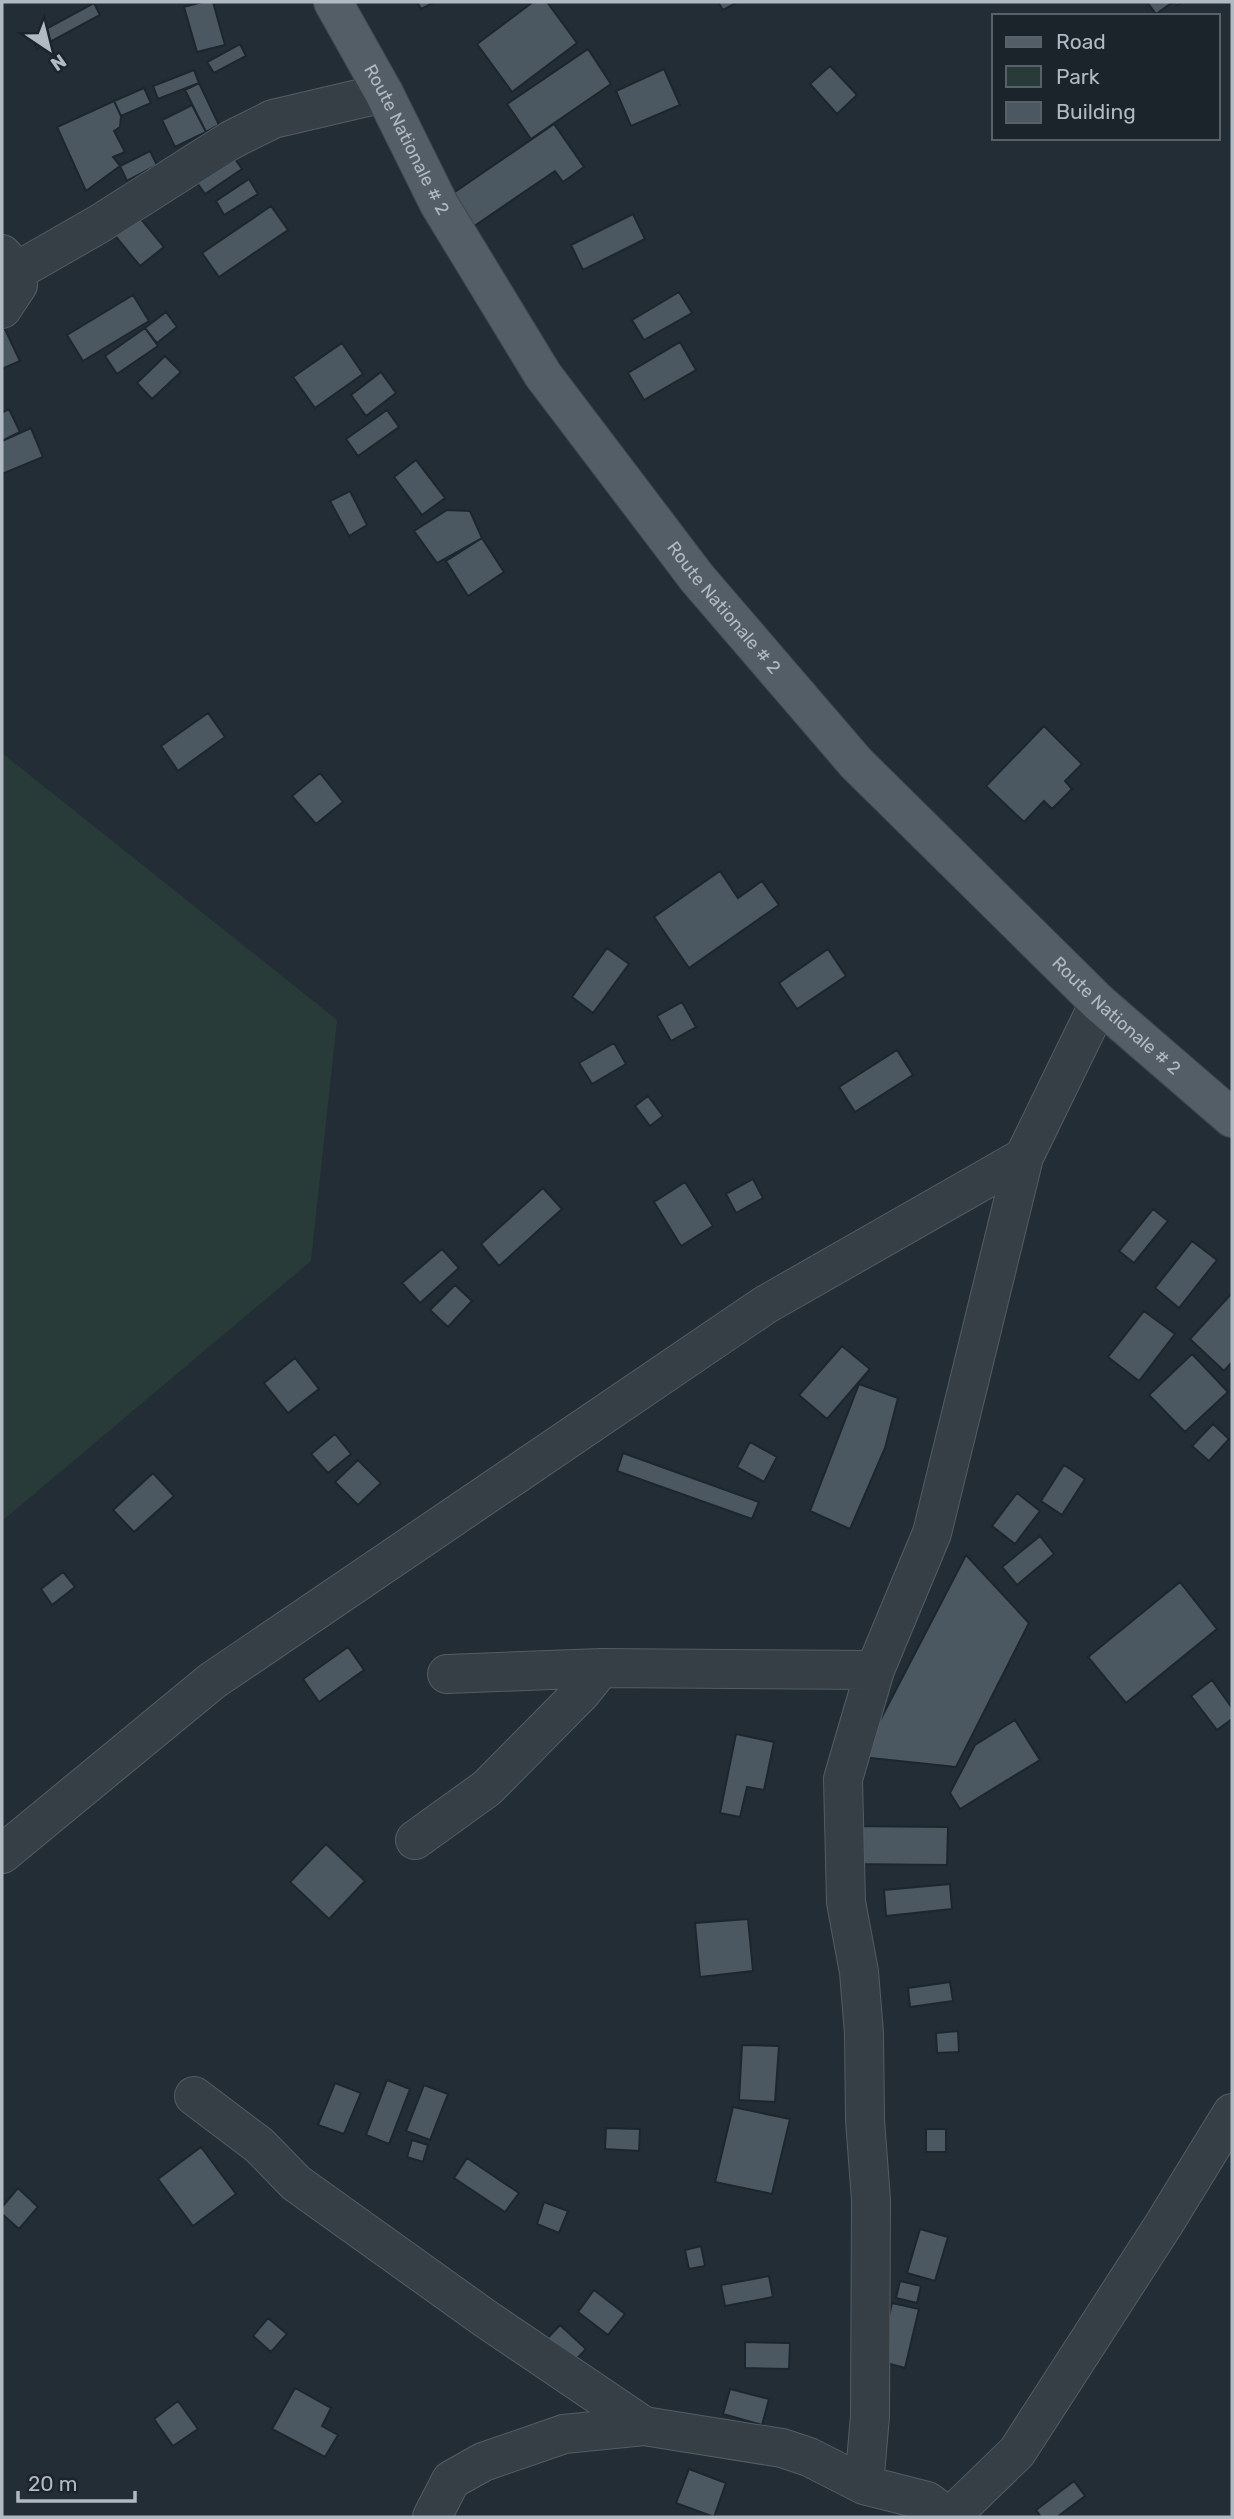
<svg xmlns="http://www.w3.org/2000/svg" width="1234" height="2519" font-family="Rubik,sans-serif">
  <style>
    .green { fill: #283b38 }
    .building { fill: #4b5861; stroke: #1d262d; stroke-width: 2 }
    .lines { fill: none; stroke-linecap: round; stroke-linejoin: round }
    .minor-casing { stroke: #545d64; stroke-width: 40 }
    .major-casing { stroke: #3f4850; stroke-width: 40 }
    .minor { stroke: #363f46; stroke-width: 38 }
    .major { stroke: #545e66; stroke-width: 38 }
    .labels { text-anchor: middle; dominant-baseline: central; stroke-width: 5; stroke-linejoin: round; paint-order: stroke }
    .street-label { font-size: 18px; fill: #b1bac3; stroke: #1c242b }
  </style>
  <rect width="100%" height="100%" fill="#232d35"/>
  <path class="green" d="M2,753L337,1020L311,1261L2,1521Z"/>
  <path class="building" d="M202,2H213L225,45L197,52L184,7Z
    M417,2H435L421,9Z
    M533,2H547L577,43L512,92L477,44Z
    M718,2H738L723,10Z
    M1147,2H1182L1177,5L1173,2L1156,14Z
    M94,3L100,15L37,49L31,37Z
    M240,44L246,56L214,73L207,62Z
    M588,49L611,84L531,139L507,104Z
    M830,66L857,95L837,114L810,84Z
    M664,69L680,105L631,126L616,91Z
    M194,70L199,83L158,99L153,86Z
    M199,83L219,125L206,132L185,90Z
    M144,88L151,103L121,116L114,101Z
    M114,101L121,116L120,127L114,131L125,152L113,157L120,166L86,191L57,127Z
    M192,105L206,132L175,147L162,120Z
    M554,124L584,167L563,182L555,171L467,231L446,198Z
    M150,151L157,165L127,181L120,166Z
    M230,152L242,169L205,194L193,177Z
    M249,179L258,194L224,215L216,201Z
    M271,206L288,230L219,277L202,253Z
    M136,213L164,247L140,266L112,232Z
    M633,214L645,239L583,270L571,245Z
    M679,292L692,313L644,340L632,320Z
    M133,295L149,321L83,361L67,335Z
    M166,312L177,327L157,343L145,328Z
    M2,323L20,361L2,369Z
    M145,328L158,346L117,374L105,356Z
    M680,342L696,370L644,400L628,373Z
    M342,343L363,374L315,408L293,377Z
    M165,356L181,372L152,399L137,383Z
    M381,372L396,393L366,416L351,395Z
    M9,409L20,432L2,441V413Z
    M387,410L399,427L358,456L346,439Z
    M31,428L43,457L2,474V441Z
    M416,460L445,498L422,515L394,477Z
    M350,491L367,525L349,536L330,501Z
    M447,510L470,511L482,538L437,563L414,531Z
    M482,538L504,572L468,596L446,561Z
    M208,713L225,737L178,771L161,746Z
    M1044,726L1082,764L1065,781L1072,789L1052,809L1044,801L1024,822L986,786Z
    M320,773L343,802L316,824L292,796Z
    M720,871L738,898L762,881L779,905L689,968L654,917Z
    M607,948L629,964L593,1013L572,997Z
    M828,949L846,976L797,1009L779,983Z
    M682,1002L696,1027L671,1041L657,1016Z
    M614,1043L626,1064L592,1084L579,1063Z
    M897,1050L913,1075L855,1112L839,1087Z
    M648,1096L663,1116L650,1126L635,1106Z
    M753,1179L763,1198L736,1213L726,1194Z
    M685,1182L713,1226L681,1246L654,1202Z
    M543,1188L562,1209L499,1266L481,1244Z
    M1153,1209L1168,1221L1134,1263L1119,1251Z
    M1192,1241L1217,1260L1179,1308L1155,1288Z
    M442,1249L459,1268L420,1303L402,1283Z
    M455,1285L472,1301L448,1327L430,1310Z
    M1232,1293V1362L1224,1371L1190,1339Z
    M1144,1311L1175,1334L1139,1381L1108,1357Z
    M842,1346L870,1369L827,1419L799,1395Z
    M1192,1354L1228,1392L1185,1432L1149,1395Z
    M295,1358L319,1389L288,1413L264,1383Z
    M859,1384L898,1398L885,1448L850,1529L810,1511Z
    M1213,1424L1229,1439L1209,1461L1192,1446Z
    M335,1434L351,1454L328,1473L311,1454Z
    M750,1442L777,1457L764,1482L737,1467Z
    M623,1453L759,1502L752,1519L617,1471Z
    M358,1460L381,1483L358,1505L335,1482Z
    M1064,1465L1085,1479L1062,1515L1041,1501Z
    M153,1473L174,1496L134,1532L113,1510Z
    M1017,1493L1040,1511L1015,1544L992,1526Z
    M1040,1536L1054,1554L1017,1585L1002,1567Z
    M966,1555L1029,1623L956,1767L861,1757Z
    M63,1572L75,1587L52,1605L41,1589Z
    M1180,1582L1217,1629L1126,1703L1088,1657Z
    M348,1647L364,1670L319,1702L303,1679Z
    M1212,1680L1232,1708V1719L1217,1730L1191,1696Z
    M1015,1720L1040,1760L960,1809L950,1793L975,1745Z
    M736,1734L774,1742L764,1790L747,1787L740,1817L720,1813Z
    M848,1826L948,1827L947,1865L848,1864Z
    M326,1844L365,1881L329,1919L290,1882Z
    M950,1884L952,1909L886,1916L884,1890Z
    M748,1919L753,1971L700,1977L695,1923Z
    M950,1982L953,2001L910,2007L908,1988Z
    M958,2031L959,2052L937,2053L936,2033Z
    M742,2045L779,2046L775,2102L739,2100Z
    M387,2080L410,2089L389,2144L366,2135Z
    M335,2083L361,2093L344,2134L318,2125Z
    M424,2085L448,2094L430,2140L406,2131Z
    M733,2107L790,2119L772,2194L715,2182Z
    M606,2128L640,2129L639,2151L605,2149Z
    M926,2129H946V2152H926Z
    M412,2140L428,2145L423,2162L407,2157Z
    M201,2147L236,2194L193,2226L158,2179Z
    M467,2158L519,2193L505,2212L454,2178Z
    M18,2188L38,2207L19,2229L2,2214V2207Z
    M544,2202L568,2211L559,2233L537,2224Z
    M920,2229L948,2237L935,2281L907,2273Z
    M701,2246L705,2266L689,2269L685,2250Z
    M769,2276L773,2297L725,2306L721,2285Z
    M900,2281L921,2286L917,2303L896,2298Z
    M594,2290L625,2314L608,2335L578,2312Z
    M892,2303L919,2309L905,2368L879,2361Z
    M268,2318L287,2334L271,2352L253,2336Z
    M560,2325L586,2349L568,2368L542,2344Z
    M745,2342L790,2343L789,2369L745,2368Z
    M295,2388L331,2408L322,2426L338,2435L325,2457L272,2429Z
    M730,2389L769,2399L762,2425L723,2414Z
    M178,2401L198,2429L173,2446L154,2419Z
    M689,2469L726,2483L714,2517L676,2503Z
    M1074,2481L1085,2496L1057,2517H1041L1036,2510Z"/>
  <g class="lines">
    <defs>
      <path id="minor" d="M2,254L17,271L99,224L231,140L273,119L384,93
        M2,309L18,285L17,271
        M447,1674L601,1668L875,1670
        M415,1840L487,1788L581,1693L601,1668
        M2,1854L212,1681L765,1305L1024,1157
        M194,2096L259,2145L296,2183L486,2319L644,2426
        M432,2517L451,2480L483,2462L564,2434L644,2426L782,2448L809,2457L864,2485
        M949,2517L927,2501L864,2485L870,2416L871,2200L865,2120L864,2033L859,1972L846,1902L843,1779L875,1670L932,1533L1024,1157L1099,1003
        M950,2517L1017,2452L1164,2224L1232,2113"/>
      <g id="major">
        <path id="s1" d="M333,2L384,93L439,204L543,375L697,578L856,763L1099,1003L1232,1118"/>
      </g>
    </defs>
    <use href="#minor" class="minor-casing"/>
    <use href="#major" class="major-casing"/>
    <use href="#minor" class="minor"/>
    <use href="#major" class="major"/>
  </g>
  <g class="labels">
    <g class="street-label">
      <text stroke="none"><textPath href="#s1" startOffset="156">Route Nationale # 2</textPath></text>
      <text stroke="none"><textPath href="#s1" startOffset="723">Route Nationale # 2</textPath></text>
      <text stroke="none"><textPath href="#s1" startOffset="1290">Route Nationale # 2</textPath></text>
    </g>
  </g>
  <rect width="1234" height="2519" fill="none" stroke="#b1bac3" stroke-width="7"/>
  <rect x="992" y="14" width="228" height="126" fill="#1c242b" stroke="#586068" stroke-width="2"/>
  <rect x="1006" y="37" width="35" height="10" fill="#545e66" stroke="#586068" stroke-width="2"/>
  <text x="1056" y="49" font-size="21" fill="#b1bac3">Road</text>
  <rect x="1006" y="66" width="35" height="21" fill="#283b38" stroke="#586068" stroke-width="2"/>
  <text x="1056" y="84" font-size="21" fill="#b1bac3">Park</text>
  <rect x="1006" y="102" width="35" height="21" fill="#4b5861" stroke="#586068" stroke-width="2"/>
  <text x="1056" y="119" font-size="21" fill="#b1bac3">Building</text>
  <g transform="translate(49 49) rotate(145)" stroke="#1c242b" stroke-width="5" paint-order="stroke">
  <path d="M0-5L12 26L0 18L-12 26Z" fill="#b1bac3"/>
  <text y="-10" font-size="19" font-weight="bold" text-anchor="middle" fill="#b1bac3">N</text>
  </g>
  <path d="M18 2491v10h117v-10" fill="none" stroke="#b1bac3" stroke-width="3.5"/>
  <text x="28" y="2491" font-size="21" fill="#b1bac3" stroke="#1c242b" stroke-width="5" paint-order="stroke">20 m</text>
</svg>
